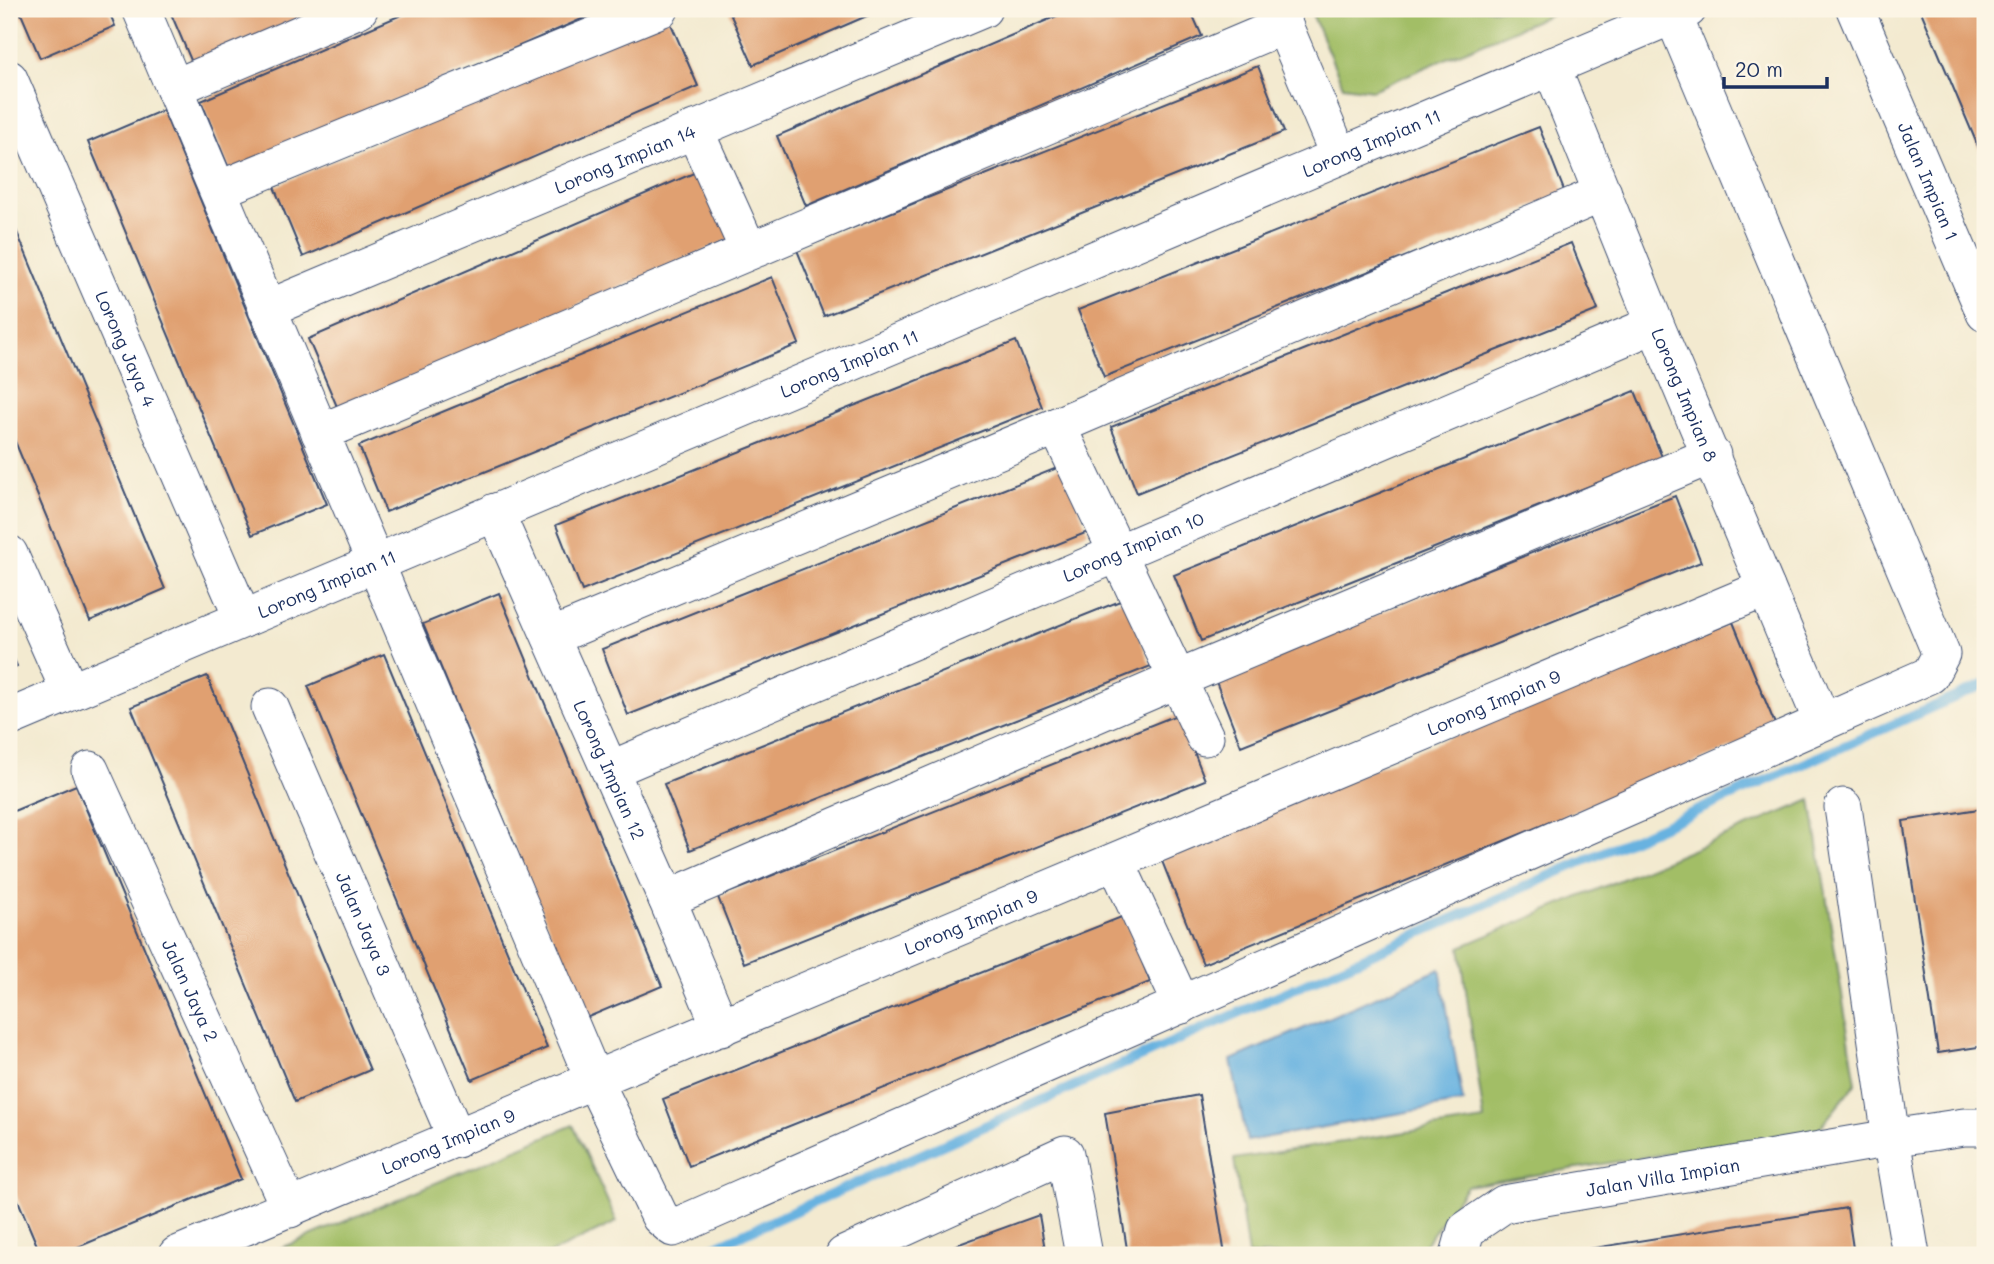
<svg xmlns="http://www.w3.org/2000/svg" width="1994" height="1264" font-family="Mali,sans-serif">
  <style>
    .green { fill: #a2be66; stroke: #5e7662; stroke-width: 2 }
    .water { fill: #68b2e0; stroke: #42709f; stroke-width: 2 }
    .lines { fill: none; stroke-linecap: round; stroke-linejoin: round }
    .stream { stroke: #68b2e0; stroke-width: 10 }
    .building { fill: #e0a071 }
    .minor-casing { stroke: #3b4b6f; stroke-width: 39 }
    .minor { stroke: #fff; stroke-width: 37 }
    .labels { text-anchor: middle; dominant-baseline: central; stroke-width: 7; stroke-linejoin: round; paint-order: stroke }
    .street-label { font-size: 18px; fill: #1b2f5e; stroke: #fcf5e5 }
  </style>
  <rect width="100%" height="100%" fill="#fcf5e5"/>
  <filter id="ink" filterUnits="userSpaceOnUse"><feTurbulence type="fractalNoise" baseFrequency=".0143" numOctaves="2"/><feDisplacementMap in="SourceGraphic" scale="14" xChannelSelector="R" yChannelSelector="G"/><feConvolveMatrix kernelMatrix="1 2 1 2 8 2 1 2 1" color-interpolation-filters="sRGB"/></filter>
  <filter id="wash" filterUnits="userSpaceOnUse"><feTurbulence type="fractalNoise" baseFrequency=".00686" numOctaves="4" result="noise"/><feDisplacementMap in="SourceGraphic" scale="28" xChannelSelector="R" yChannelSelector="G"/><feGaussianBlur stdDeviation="1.57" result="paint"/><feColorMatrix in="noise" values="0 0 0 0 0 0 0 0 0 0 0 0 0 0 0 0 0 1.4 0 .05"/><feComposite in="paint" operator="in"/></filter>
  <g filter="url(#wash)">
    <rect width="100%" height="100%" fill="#f3ead0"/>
    <path class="green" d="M1310,9H1563L1372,90L1343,86Z
      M1811,800L1856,1083L1819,1129L1467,1186L1421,1250L1393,1255H1248L1234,1159L1484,1120L1460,947Z
      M573,1125L617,1222L547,1255H265Z"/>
    <path class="water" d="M1440,969L1463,1102L1247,1141L1231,1060Z"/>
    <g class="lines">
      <path class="stream" d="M696,1255L1202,1029L1985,684"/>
    </g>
    <g id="blocks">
      <path class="building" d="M19,9H108L115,26L40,58Z
        M169,9H322L193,65Z
        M415,9H605L230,171L201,101Z
        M728,9H883L753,65Z
        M1073,9H1190L1202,36L806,206L777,136Z
        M1920,9H1985V163Z
        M668,17L698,86L303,257L274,187Z
        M1258,66L1284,132L824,316L797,250Z
        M163,110L327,504L252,535L88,142Z
        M1539,127L1565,193L1104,377L1078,310Z
        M703,169L733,238L338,409L308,339Z
        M9,213L165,589L90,621L9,427Z
        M1571,243L1598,310L1137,493L1111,427Z
        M772,277L799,344L386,512L359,446Z
        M1016,341L1042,407L582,591L556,525Z
        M1635,391L1662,457L1201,641L1174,575Z
        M1062,466L1088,532L628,715L602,649Z
        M1675,496L1701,562L1241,746L1215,679Z
        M499,593L662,986L586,1018L423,624Z
        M1125,599L1151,666L690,850L664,784Z
        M1733,622L1777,729L1203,964L1160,856Z
        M9,647L17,666L9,670Z
        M384,654L547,1048L472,1080L308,686Z
        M207,676L370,1070L295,1102L131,707Z
        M1179,714L1205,780L744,963L718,897Z
        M76,785L241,1179L59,1255H41L9,1179V813Z
        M1985,808V1046L1938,1053L1903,821Z
        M1124,916L1150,982L689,1166L663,1099Z
        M1199,1095L1225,1255H1128L1105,1113Z
        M1847,1208L1854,1255H1556V1254Z
        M1039,1215L1046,1255H929Z"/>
    </g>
  </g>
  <g filter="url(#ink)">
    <use href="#blocks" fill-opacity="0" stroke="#3b4b6f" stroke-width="2"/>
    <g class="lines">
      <defs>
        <g id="minor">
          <path d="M141,9L594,1080L660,1217L673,1228L1930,675L1941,654L1673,15"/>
          <path d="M1277,9L1339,156"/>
          <path id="s1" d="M1855,9L1985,313"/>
          <path id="s2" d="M1551,66L1655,324L1822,721"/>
          <path id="s3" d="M9,79L243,619"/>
          <path d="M174,88L359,9"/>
          <path d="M694,129L749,251"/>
          <path d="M218,190L660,9"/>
          <path id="s4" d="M267,309L983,9"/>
          <path d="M1057,426L1205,737"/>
          <path d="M320,433L1284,25"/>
          <path id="s5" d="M495,512L667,899L721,1028"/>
          <path d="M9,554L70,692"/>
          <path d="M551,637L1057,426L1603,193"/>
          <path id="s6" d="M270,707L457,1139"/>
          <path id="s7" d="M9,718L1688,9"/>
          <path id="s8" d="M90,770L290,1209"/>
          <path id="s9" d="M610,770L1655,324"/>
          <path d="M1843,807L1891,1138L1911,1255"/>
          <path d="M1116,862L1182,1005"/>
          <path d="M667,899L1178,679L1712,455"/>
          <path id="s10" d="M177,1255L1766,588"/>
          <path d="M844,1255L1065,1154L1084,1255"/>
          <path id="s11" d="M1459,1255L1466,1230L1504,1204L1891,1138L1964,1127H1985"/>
        </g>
      </defs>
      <use href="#minor" class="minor-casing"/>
      <use href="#minor" class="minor"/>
    </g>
  </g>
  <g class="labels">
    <g class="street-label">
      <text stroke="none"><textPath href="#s7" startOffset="1479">Lorong Impian 11</textPath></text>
      <text stroke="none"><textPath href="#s4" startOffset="388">Lorong Impian 14</textPath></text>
      <text stroke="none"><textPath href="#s1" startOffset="187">Jalan Impian 1</textPath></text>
      <text stroke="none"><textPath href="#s3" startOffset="294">Lorong Jaya 4</textPath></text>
      <text stroke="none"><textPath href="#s7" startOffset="912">Lorong Impian 11</textPath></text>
      <text stroke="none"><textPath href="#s2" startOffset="355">Lorong Impian 8</textPath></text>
      <text stroke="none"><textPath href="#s9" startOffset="569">Lorong Impian 10</textPath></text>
      <text stroke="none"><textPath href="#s7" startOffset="345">Lorong Impian 11</textPath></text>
      <text stroke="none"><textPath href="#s10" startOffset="1428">Lorong Impian 9</textPath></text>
      <text stroke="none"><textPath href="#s5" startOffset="282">Lorong Impian 12</textPath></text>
      <text stroke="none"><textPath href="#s10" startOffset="861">Lorong Impian 9</textPath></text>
      <text stroke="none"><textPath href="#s6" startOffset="236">Jalan Jaya 3</textPath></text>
      <text stroke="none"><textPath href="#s8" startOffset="242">Jalan Jaya 2</textPath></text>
      <text stroke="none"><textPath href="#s10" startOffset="294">Lorong Impian 9</textPath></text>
      <text stroke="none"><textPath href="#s11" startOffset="233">Jalan Villa Impian</textPath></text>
    </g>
  </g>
  <rect width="1994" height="1264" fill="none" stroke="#fcf5e5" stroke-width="35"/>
  <path d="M1724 77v10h103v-10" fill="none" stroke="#1b2f5e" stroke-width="3.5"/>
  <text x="1735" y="77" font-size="21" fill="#1b2f5e" stroke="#fcf5e5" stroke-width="5" paint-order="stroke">20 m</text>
</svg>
